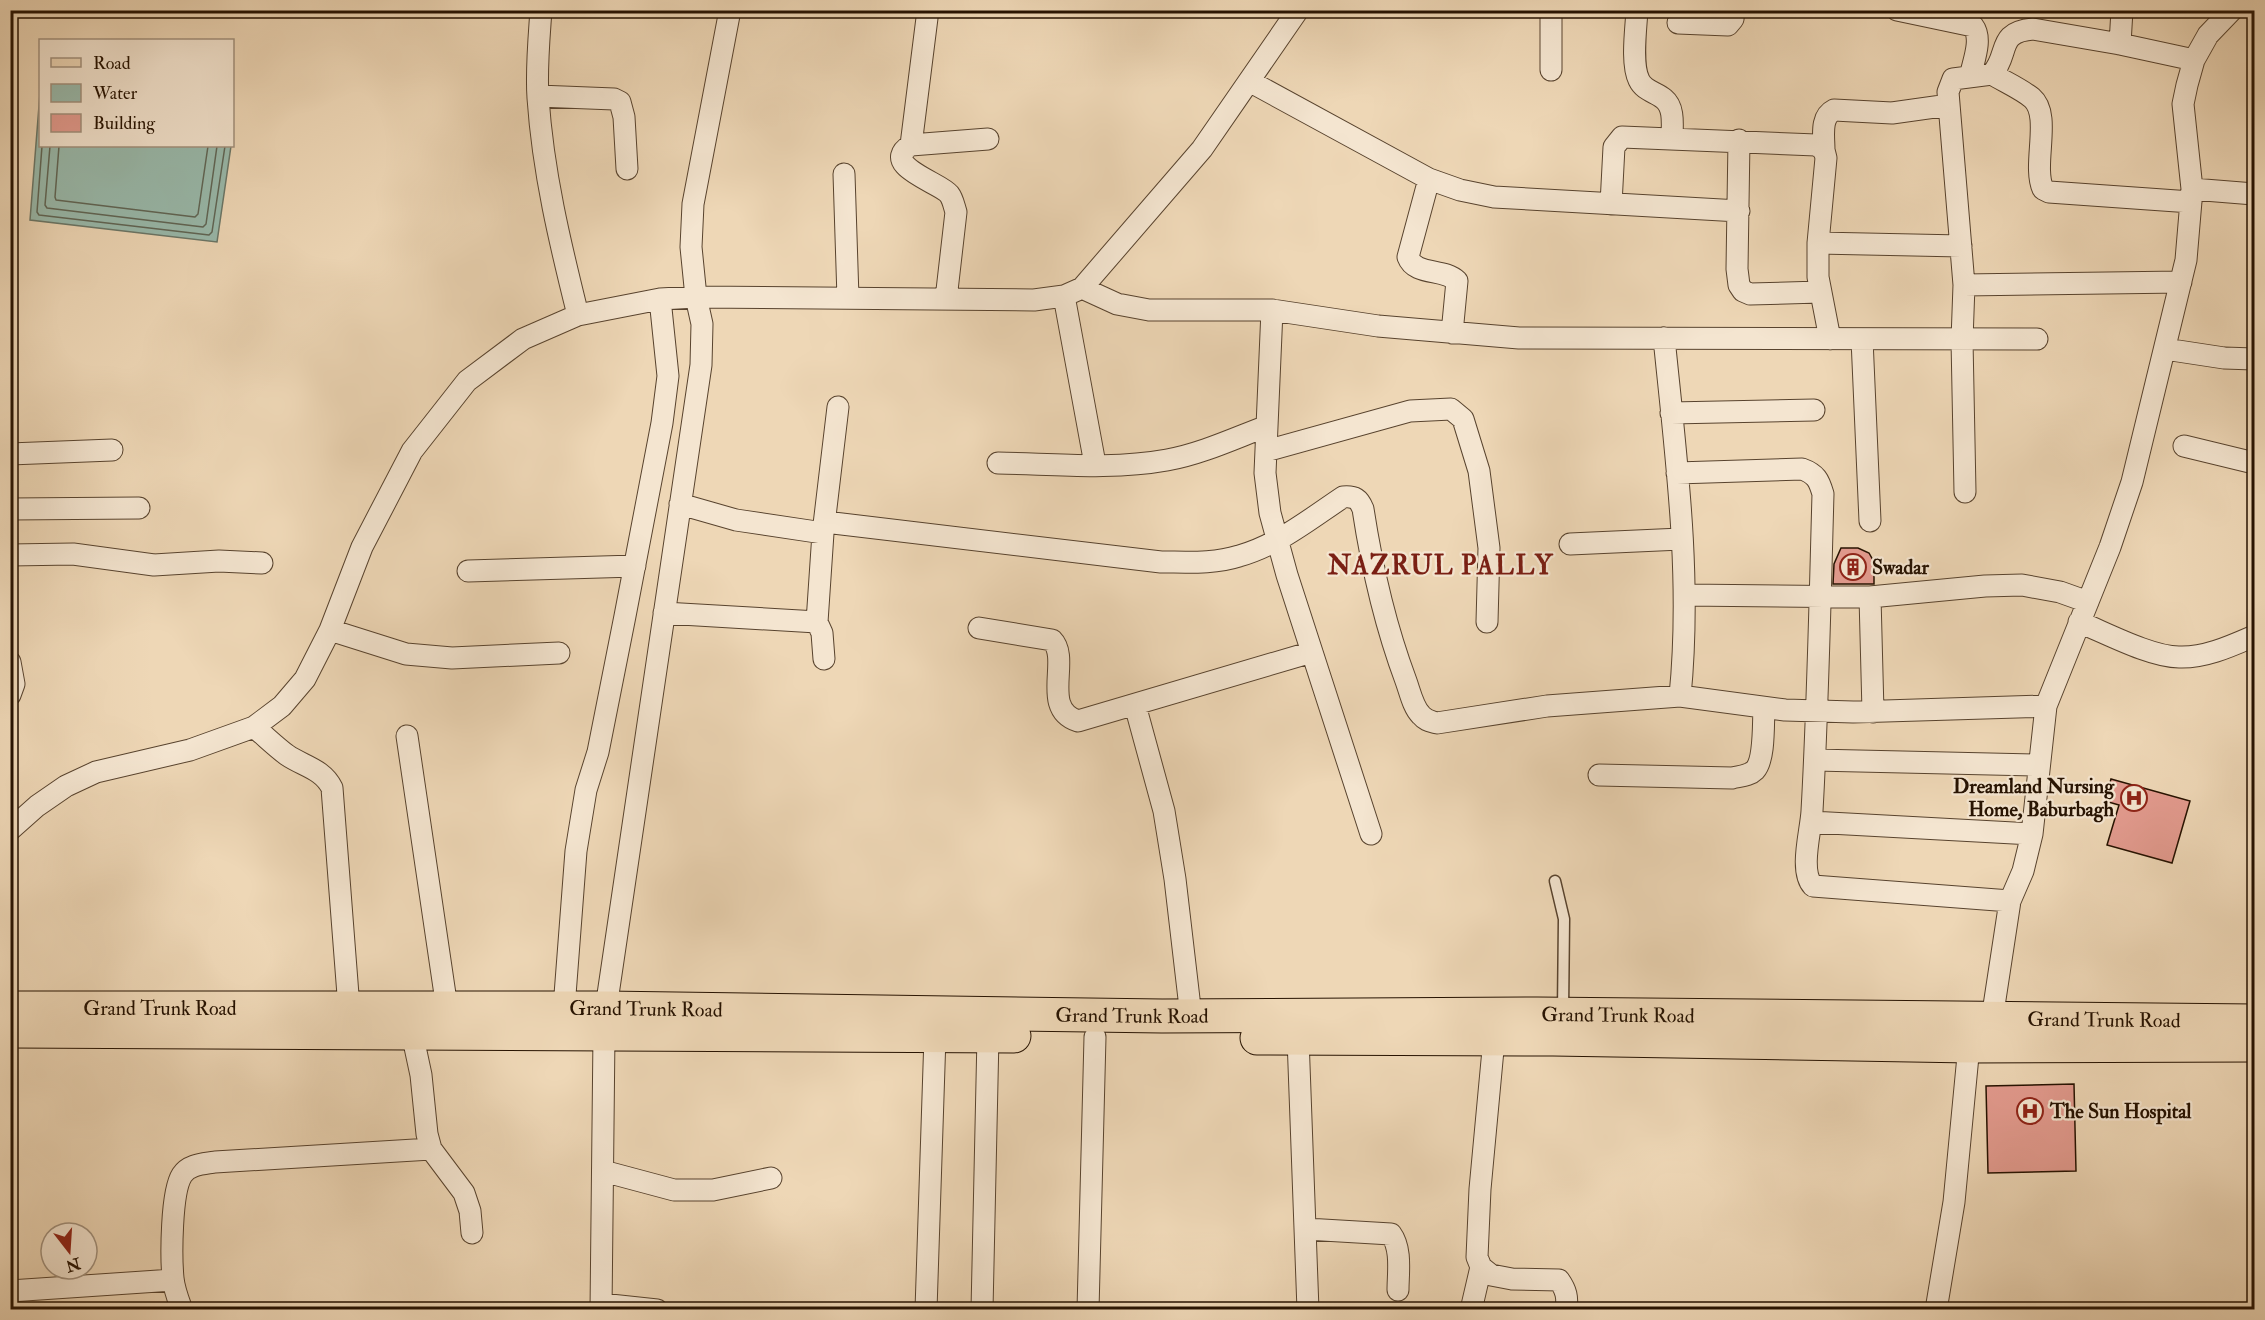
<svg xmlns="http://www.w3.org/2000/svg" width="2265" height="1320" font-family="'IM FELL Double Pica',serif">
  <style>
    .water { fill: #99baac; stroke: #6b7768; stroke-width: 1.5 }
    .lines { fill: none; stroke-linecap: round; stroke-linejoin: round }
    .shore { stroke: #606656; stroke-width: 1.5 }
    .building { fill: #e39b8f; stroke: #261201; stroke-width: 1.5 }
    .lane-casing { stroke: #58432e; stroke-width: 13 }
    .street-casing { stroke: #58432e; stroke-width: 23 }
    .primary-casing { stroke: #261201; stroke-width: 35 }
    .lane { stroke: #f4e5d0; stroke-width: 10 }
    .street { stroke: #f4e5d0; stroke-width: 21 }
    .primary { stroke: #eed7b6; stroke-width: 33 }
    .labels { text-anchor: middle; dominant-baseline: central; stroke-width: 4.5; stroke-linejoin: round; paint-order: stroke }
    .poi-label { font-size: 20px; font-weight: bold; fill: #261201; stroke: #f4e5d0; text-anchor: start }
    .street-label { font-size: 20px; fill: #261201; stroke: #f4e5d0 }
    .district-label { font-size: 26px; font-weight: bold; letter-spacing: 1.5px; fill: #7a1f14; stroke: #f4e5d0 }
  </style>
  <rect width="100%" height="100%" fill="#eed7b6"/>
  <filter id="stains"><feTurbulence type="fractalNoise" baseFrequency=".00333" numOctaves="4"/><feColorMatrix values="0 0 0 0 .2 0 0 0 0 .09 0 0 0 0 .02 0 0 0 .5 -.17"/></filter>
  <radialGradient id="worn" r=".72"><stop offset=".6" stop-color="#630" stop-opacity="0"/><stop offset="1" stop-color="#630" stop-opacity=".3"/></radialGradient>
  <path class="water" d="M40,93V146H231L217,242L30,220Z"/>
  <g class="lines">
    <path class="shore" d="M42,146L37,212L39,215L209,235L212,232L225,146
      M50,146L45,205L47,208L203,227L206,224L217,146
      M59,146L55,197L56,200L195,217L198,214L208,146"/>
  </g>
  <path class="building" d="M1841,548H1858L1869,553L1874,562V584H1833L1834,564Z
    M2111,779L2190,801L2172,863L2107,845L2119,805L2105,801Z
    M2074,1084L2076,1171L1988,1173L1986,1086Z"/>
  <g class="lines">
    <defs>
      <path id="lane" d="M1555,881L1564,919L1563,1011"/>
      <path id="street" d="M541,10C539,39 536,70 538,98C543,172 560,243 578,315
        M1551,10V70
        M1637,10C1636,29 1631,64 1639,80C1644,91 1656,92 1664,99C1675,108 1672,126 1672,139
        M1897,10L1973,26C1983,39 1973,62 1970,77
        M1678,23L1728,25L1733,19L1734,10
        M2120,44L2122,10
        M1992,74C2005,82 2021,89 2032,98C2052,115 2032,165 2043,189L2049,192L2191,202
        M1249,81L1429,179L1460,190L1494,197L1739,211
        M538,96L614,99L620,102L624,117L627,169
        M1739,140L1737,269L1739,285L1743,291L1750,294L1820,292
        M911,145L928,10
        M1824,150C1824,136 1820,117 1834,110L1892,113L1949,105
        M844,174L848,298
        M1429,179L1408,257C1415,276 1444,268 1457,281L1452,333
        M2192,189L2254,194
        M1611,204L1614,147L1622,137L1816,145L1824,150L1826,158L1818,243V277L1830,339
        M1818,243L1961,246
        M1964,285L2181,282
        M1082,288L1117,304L1149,310H1272L1378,326L1519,338L2037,339
        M1064,296L1095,464
        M946,299L956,212C954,206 953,199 949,194C941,183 878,165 911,145L988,139
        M1272,310L1265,473L1270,513L1287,575L1371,834
        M1664,338C1676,457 1692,577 1680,696
        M1862,339L1870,521
        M2165,349L2224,358L2254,359
        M1671,413L1814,410
        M2184,446L2254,463
        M1266,451L1410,411L1451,409L1463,419L1479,471L1489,548L1487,622
        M10,454L112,450
        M998,463C1054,464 1112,470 1167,460C1201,454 1235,438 1267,426
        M1677,473L1802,469C1816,474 1819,480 1823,494C1820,600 1818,705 1812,811C1811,831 1799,871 1813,886L2010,901
        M1965,492L1962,340L1964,285L1948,92L1953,79L1992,74C2010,54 1996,32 2033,29L2120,44L2194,60
        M680,504L736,520L823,533
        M10,509L139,508
        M825,522L1161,562C1187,562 1214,564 1239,556C1278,545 1310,519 1343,497C1355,496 1359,499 1363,509C1372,568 1385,625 1406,681C1410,692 1413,707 1421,715C1426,721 1430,721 1437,723L1547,706L1680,696L1785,710L1853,712L2046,706
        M1570,544L1681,539
        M10,555L73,554L154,565L219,561L262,563
        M468,571L635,566
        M1685,595L1870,597L1985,586L2022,585L2060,592L2088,602
        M1870,597L1873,712
        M664,613L817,622L822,633L824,659
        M817,622L823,533L838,407
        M2079,622C2106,633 2151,657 2179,657C2205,658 2231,646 2254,636
        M979,628L1052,640C1071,659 1040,709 1078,721L1312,652
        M330,630L406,654L452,658L559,653
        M10,662L14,684L10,695
        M1135,705L1164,811L1175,879L1191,1016
        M254,727C265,736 275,746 287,755C303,766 323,769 332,788L349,1008
        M407,736L447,1008
        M1815,760L2039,765
        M1599,775L1732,778C1740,776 1749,776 1755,770C1765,759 1763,723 1764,708
        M1811,822L2032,834
        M10,830L37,806L66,786L96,772L190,750L254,727L282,706L305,679L330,630L362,547L412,451L467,381L523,339L578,315L660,299L696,297L1034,300L1064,296L1082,288L1202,149L1298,10
        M564,1008L576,851L586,790L598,752L625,616L662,423L668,376L660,299
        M606,1008L701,365L702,324L696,297L691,247L693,204L730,10
        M1992,1019L2010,901L2023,871L2032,834L2046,706L2110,547L2132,482L2186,260L2192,189L2183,104L2187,85L2194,60L2208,35L2232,10
        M412,1033L421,1075L427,1134L431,1149L464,1193L470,1211L472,1233
        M1298,1038L1308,1310
        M1494,1039L1480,1189L1477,1257L1481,1267L1491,1275L1512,1279L1559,1280C1566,1290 1568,1297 1566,1310
        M603,1171L674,1190H713L771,1178
        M1306,1229L1391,1234C1402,1249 1398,1273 1398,1290
        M10,1291L173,1280
        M601,1304L657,1310
        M182,1310C178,1299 174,1289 173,1278C171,1257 171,1192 182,1175C189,1164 204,1164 215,1162L431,1149
        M601,1310L604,1034
        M926,1310L935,1036
        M982,1310L988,1036
        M1088,1310L1095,1037
        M1471,1310L1481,1267
        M1936,1310L1954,1202L1970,1035"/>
      <g id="primary">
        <path id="s1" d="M10,1008H606L1162,1016L1537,1014L2254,1021"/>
        <path d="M10,1031L1014,1036"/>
        <path d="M1257,1038L1553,1039L1970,1046L2254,1045"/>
      </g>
    </defs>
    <use href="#lane" class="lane-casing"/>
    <use href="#street" class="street-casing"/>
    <use href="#primary" class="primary-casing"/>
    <use href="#lane" class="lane"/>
    <use href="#street" class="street"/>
    <use href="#primary" class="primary"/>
  </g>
  <defs>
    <symbol id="building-ring" viewBox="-11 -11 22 22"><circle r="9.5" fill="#f4e5d0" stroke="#8f2418" stroke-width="1.5"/><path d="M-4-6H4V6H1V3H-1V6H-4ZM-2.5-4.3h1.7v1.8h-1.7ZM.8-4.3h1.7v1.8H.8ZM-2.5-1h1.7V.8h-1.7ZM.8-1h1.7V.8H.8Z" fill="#8f2418"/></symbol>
    <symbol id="hospital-ring" viewBox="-11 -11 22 22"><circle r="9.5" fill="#f4e5d0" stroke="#8f2418" stroke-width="1.5"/><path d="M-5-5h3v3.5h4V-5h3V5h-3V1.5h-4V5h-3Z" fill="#8f2418"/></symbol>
  </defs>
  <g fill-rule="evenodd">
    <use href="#building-ring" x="1838" y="552" width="30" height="30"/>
    <use href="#hospital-ring" x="2119" y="783" width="30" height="30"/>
    <use href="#hospital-ring" x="2015" y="1096" width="30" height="30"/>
  </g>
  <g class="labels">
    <g class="poi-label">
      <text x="1872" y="567">Swadar</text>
      <text x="2114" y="786" text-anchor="end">Dreamland Nursing<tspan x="2114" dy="23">Home, Baburbagh</tspan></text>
      <text x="2050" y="1111">The Sun Hospital</text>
    </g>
    <g class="street-label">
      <text stroke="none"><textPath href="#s1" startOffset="150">Grand Trunk Road</textPath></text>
      <text stroke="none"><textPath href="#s1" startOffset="636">Grand Trunk Road</textPath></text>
      <text stroke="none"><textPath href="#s1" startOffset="1122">Grand Trunk Road</textPath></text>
      <text stroke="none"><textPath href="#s1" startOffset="1608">Grand Trunk Road</textPath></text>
      <text stroke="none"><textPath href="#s1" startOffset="2094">Grand Trunk Road</textPath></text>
    </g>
    <g class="district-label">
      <text x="1441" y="566">NAZRUL PALLY</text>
    </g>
  </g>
  <rect width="2265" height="1320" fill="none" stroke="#eed7b6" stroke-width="36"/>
  <rect x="12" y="12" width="2241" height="1296" fill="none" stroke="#261201" stroke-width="3"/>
  <rect x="18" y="18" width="2229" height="1284" fill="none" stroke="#261201" stroke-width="1.5"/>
  <rect x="39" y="39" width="195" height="108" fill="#f4e5d0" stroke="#a2917d" stroke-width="1.5"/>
  <rect x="51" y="58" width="30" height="9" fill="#eed7b6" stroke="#a2917d" stroke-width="1.5"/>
  <text x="93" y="69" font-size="18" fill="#261201">Road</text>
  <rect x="51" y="84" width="30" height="18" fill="#99baac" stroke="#a2917d" stroke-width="1.5"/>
  <text x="93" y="99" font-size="18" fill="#261201">Water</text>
  <rect x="51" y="114" width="30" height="18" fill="#e39b8f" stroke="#a2917d" stroke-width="1.5"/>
  <text x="93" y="129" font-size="18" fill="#261201">Building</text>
  <g transform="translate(69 1251) rotate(163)"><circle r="28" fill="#f4e5d0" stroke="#a2917d" stroke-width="1.5"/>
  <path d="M0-4.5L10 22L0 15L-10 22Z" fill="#8f2418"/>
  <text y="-9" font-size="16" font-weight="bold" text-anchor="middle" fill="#261201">N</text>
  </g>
  <rect width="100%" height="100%" filter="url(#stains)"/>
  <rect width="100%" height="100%" fill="url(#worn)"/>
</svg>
